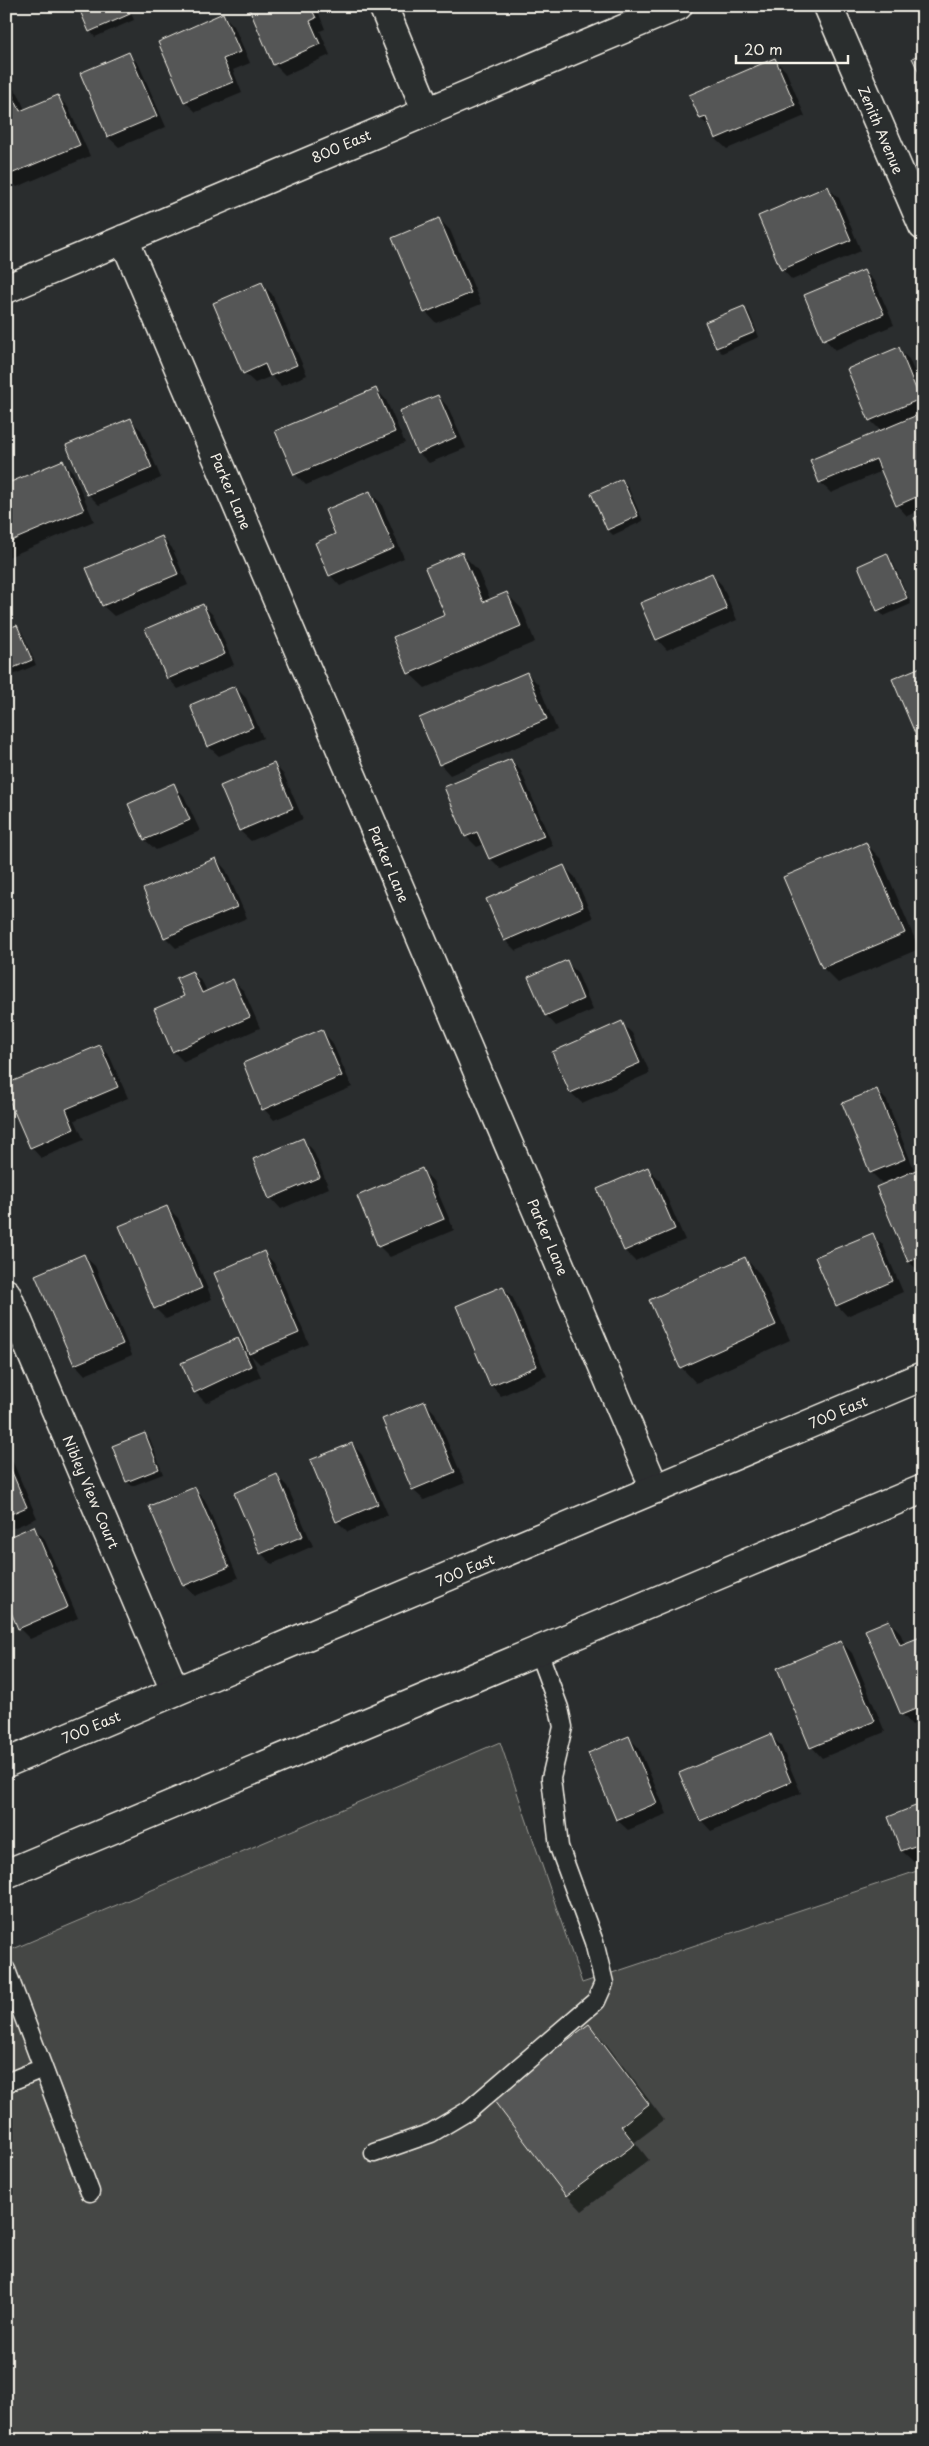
<svg xmlns="http://www.w3.org/2000/svg" width="929" height="2446" font-family="'Playpen Sans',sans-serif">
  <style>
    .green { fill: #444645; stroke: #9c9c96 }
    .shadow { fill: #0007 }
    .building { fill: #555756; stroke: #f4f1e8 }
    .lines { fill: none; stroke-linecap: round; stroke-linejoin: round }
    .lane-casing { stroke: #f4f1e8; stroke-width: 21 }
    .street-casing { stroke: #f4f1e8; stroke-width: 31 }
    .primary-casing { stroke: #f4f1e8; stroke-width: 31 }
    .lane { stroke: #2a2d2e; stroke-width: 18 }
    .street { stroke: #2a2d2e; stroke-width: 28 }
    .primary { stroke: #2a2d2e; stroke-width: 28 }
    .labels { text-anchor: middle; dominant-baseline: central; stroke-width: 4; stroke-linejoin: round; paint-order: stroke }
    .street-label { font-size: 14px; fill: #f4f1e8; stroke: #2a2d2e }
  </style>
  <rect width="100%" height="100%" fill="#2a2d2e"/>
  <filter id="ink" filterUnits="userSpaceOnUse"><feTurbulence type="fractalNoise" baseFrequency=".02" numOctaves="2"/><feDisplacementMap in="SourceGraphic" scale="10" xChannelSelector="R" yChannelSelector="G"/><feConvolveMatrix kernelMatrix="1 2 1 2 8 2 1 2 1" color-interpolation-filters="sRGB"/></filter>
  <g filter="url(#ink)">
    <path class="green" d="M500,1742L582,1983L923,1869V2440H6V1952Z"/>
    <path class="shadow" d="M79,6H128L134,20L95,37L90,31Z
      M249,6H316L325,29L320,31L330,55L285,75L274,64Z
      M223,15L234,26L250,63L233,70L242,93L196,112L185,102L159,42Z
      M129,54L139,65L166,127L119,147L108,137L82,74Z
      M775,60L786,71L805,116L727,149L716,139L712,129L701,119L691,96Z
      M6,83L18,93L25,110L57,96L68,107L90,156L17,187L6,176Z
      M828,188L839,198L861,251L792,280L782,269Z
      M439,219L450,230L481,304L436,323L426,312Z
      M864,271L875,282L894,325L835,350L825,339L806,296Z
      M262,284L272,294L307,375L281,386L272,376L255,383L244,373Z
      M743,307L749,312L759,337L722,353L717,348L707,323Z
      M898,349L909,359L923,392V413L914,416L923,425V509L907,516L897,505L882,471L831,493L820,482L881,431L870,420Z
      M376,389L386,400L405,443L306,485L295,474Z
      M438,396L448,407L466,448L429,463L419,453Z
      M130,420L141,430L161,478L99,505L88,494Z
      M62,461L73,472L94,521L6,558V485Z
      M622,480L627,485L643,521L613,535L608,530L592,493Z
      M370,493L381,503L404,558L340,586L330,575L337,535Z
      M162,537L172,548L188,585L114,616L103,606L88,569Z
      M462,554L477,569L491,601L507,594L522,609L535,642L425,688L409,673L447,615Z
      M887,555L892,560L911,604L884,616L878,610L860,567Z
      M711,574L722,585L737,620L667,650L657,639Z
      M203,605L214,616L234,665L178,689L168,678Z
      M17,626L22,632L36,665L6,678V631Z
      M527,673L538,684L557,730L450,775L440,764Z
      M235,687L246,698L263,738L219,756L208,746Z
      M511,760L521,771L553,846L501,869L490,858L484,844L477,847L466,836Z
      M274,764L284,775L303,819L251,841L240,831L222,786Z
      M174,785L184,796L200,831L156,850L145,840Z
      M6,790L11,803L6,805Z
      M865,843L881,859L919,949L838,983L823,968L784,878Z
      M216,859L226,870L247,918L176,948L165,937Z
      M564,867L575,877L593,918L516,951L505,940Z
      M566,962L577,972L593,1010L556,1026L546,1015Z
      M192,972L203,983L207,992L233,981L244,991L260,1028L184,1062L173,1051Z
      M621,1023L632,1033L650,1073L582,1103L571,1093L553,1052Z
      M322,1031L332,1042L352,1087L274,1120L264,1109L244,1064Z
      M100,1046L110,1057L128,1098L75,1120L84,1140L41,1158L31,1147Z
      M877,1090L887,1101L915,1172L923,1168V1271L920,1272L909,1262L878,1188L896,1180V1178L882,1183L871,1172Z
      M302,1139L313,1150L329,1188L281,1209L271,1198Z
      M648,1169L659,1179L685,1240L635,1261L625,1251Z
      M422,1170L433,1181L454,1230L390,1257L379,1246L358,1197Z
      M167,1207L178,1218L212,1299L166,1319L155,1308Z
      M872,1234L883,1245L903,1292L847,1316L837,1305Z
      M264,1253L274,1263L309,1344L260,1364L251,1355L261,1377L206,1403L195,1392L238,1339L248,1349Z
      M84,1256L95,1266L132,1355L85,1375L75,1364Z
      M745,1258L760,1274L790,1340L696,1383L681,1367Z
      M503,1287L513,1298L547,1376L501,1396L491,1385Z
      M424,1402L435,1413L465,1483L424,1500L413,1490L384,1420Z
      M145,1434L150,1439L163,1474L132,1486L127,1481Z
      M352,1444L362,1455L388,1515L348,1532L337,1521Z
      M6,1446L37,1518L6,1531Z
      M277,1476L287,1486L313,1546L272,1564L261,1553Z
      M195,1489L205,1500L238,1578L195,1596L184,1585Z
      M34,1528L44,1538L78,1618L30,1639L19,1628Z
      M889,1621L900,1632L905,1645L923,1637V1721L912,1725L902,1714Z
      M841,1642L852,1653L885,1732L822,1758L812,1747Z
      M770,1735L781,1746L801,1793L711,1831L701,1820Z
      M628,1737L639,1748L667,1814L628,1830L617,1820L589,1754Z
      M923,1805V1857L913,1861L902,1851L890,1818Z
      M589,2025L604,2041L664,2120L635,2142L649,2160L582,2211L567,2195Z"/>
    <path class="building" d="M78,6H126L130,14L89,32Z
      M248,6H310L316,18L310,21L320,44L273,65Z
      M914,6H923V27Z
      M223,13L240,52L223,59L233,82L184,102L158,42Z
      M129,52L157,116L107,137L80,73Z
      M923,53V81L912,58Z
      M775,58L795,105L715,139L706,117L700,119L689,95Z
      M6,81L20,111L58,95L80,145L6,176Z
      M828,186L851,240L781,270L758,216Z
      M439,218L471,293L424,313L392,238Z
      M864,270L884,314L823,340L804,295Z
      M262,282L297,365L270,376L265,364L243,374L213,303Z
      M744,306L755,332L716,348L705,322Z
      M899,347L920,399L869,421L847,369Z
      M376,388L395,432L294,475L275,431Z
      M438,395L456,437L417,454L399,411Z
      M915,416L923,433V494L896,506L876,459L819,483L810,460Z
      M131,418L152,468L87,495L66,445Z
      M63,460L84,510L6,543V484Z
      M622,479L638,516L607,530L591,493Z
      M370,491L394,548L329,576L315,543L335,534L325,510Z
      M923,514V537L914,518Z
      M162,536L178,574L102,606L86,568Z
      M462,552L483,602L507,592L521,626L408,674L393,637L445,615L425,568Z
      M887,553L907,598L877,611L858,566Z
      M712,573L727,609L656,640L640,603Z
      M203,604L225,654L167,679L145,629Z
      M17,625L32,660L6,671V629Z
      M923,666V752L892,679Z
      M527,672L547,719L439,765L419,718Z
      M235,686L253,727L207,747L190,705Z
      M511,759L544,836L489,859L477,832L465,837L444,787Z
      M274,763L293,808L239,831L220,786Z
      M174,783L190,820L144,840L128,804Z
      M866,842L905,933L822,968L783,877Z
      M216,858L237,907L164,938L143,889Z
      M564,865L583,907L504,941L486,899Z
      M567,960L583,999L545,1016L528,977Z
      M192,971L202,993L233,979L250,1017L172,1052L154,1009L184,996L176,978Z
      M622,1021L640,1063L570,1093L552,1052Z
      M322,1029L342,1076L262,1110L243,1063Z
      M100,1045L118,1087L66,1109L74,1129L30,1148L6,1093V1084Z
      M877,1089L905,1159L870,1173L842,1103Z
      M303,1138L320,1177L269,1199L253,1159Z
      M648,1167L675,1229L624,1251L597,1189Z
      M923,1167V1256L908,1262L876,1187Z
      M422,1168L444,1219L378,1247L357,1196Z
      M167,1206L202,1288L154,1309L119,1226Z
      M873,1233L893,1281L836,1306L815,1257Z
      M264,1251L299,1333L249,1354L214,1273Z
      M84,1254L123,1344L74,1365L35,1275Z
      M745,1257L776,1325L680,1368L649,1300Z
      M503,1286L537,1366L490,1386L456,1306Z
      M238,1338L251,1366L194,1393L181,1363Z
      M425,1401L455,1472L412,1490L382,1419Z
      M145,1433L159,1469L126,1482L112,1446Z
      M352,1443L378,1504L336,1522L310,1460Z
      M6,1458L27,1507L6,1516Z
      M277,1474L303,1536L260,1554L234,1493Z
      M195,1487L229,1567L183,1586L149,1506Z
      M34,1526L68,1607L18,1629L6,1600V1538Z
      M889,1620L900,1645L923,1636V1706L901,1715L865,1630Z
      M841,1641L875,1721L810,1748L777,1668Z
      M771,1734L791,1782L700,1821L679,1773Z
      M629,1736L657,1803L616,1820L588,1753Z
      M923,1803V1843L901,1851L888,1817Z
      M589,2024L649,2104L621,2126L635,2144L566,2196L491,2097Z"/>
    <g class="lines">
      <defs>
        <path id="lane" d="M6,1970L90,2192
          M6,2083L43,2068
          M374,2153L431,2133L468,2111L596,2001L604,1983L594,1942L559,1847L551,1778L563,1727L559,1708L538,1651"/>
        <path id="street" d="M383,6L426,110
          M828,6L923,226
          M124,239L655,1489
          M6,289L678,6
          M6,1293L175,1691"/>
        <path id="primary" d="M6,1763L923,1376
          M6,1874L923,1489"/>
      </defs>
      <use href="#lane" class="lane-casing"/>
      <use href="#street" class="street-casing"/>
      <use href="#primary" class="primary-casing"/>
      <use href="#lane" class="lane"/>
      <use href="#street" class="street"/>
      <use href="#primary" class="primary"/>
    </g>
  </g>
  <g class="labels">
    <g class="street-label">
      <text transform="translate(881 130) rotate(67)">Zenith Avenue</text>
      <text transform="translate(341 146) rotate(-23)">800 East</text>
      <text transform="translate(231 491) rotate(67)">Parker Lane</text>
      <text transform="translate(389 864) rotate(67)">Parker Lane</text>
      <text transform="translate(548 1237) rotate(67)">Parker Lane</text>
      <text transform="translate(838 1412) rotate(-23)">700 East</text>
      <text transform="translate(91 1492) rotate(67)">Nibley View Court</text>
      <text transform="translate(465 1570) rotate(-23)">700 East</text>
      <text transform="translate(91 1727) rotate(-23)">700 East</text>
    </g>
  </g>
  <rect width="929" height="2446" fill="none" stroke="#2a2d2e" stroke-width="25"/>
  <rect x="12" y="12" width="904" height="2421" fill="none" stroke="#f4f1e8" stroke-width="2" filter="url(#ink)"/>
  <path d="M736 55v8h112v-8" fill="none" stroke="#f4f1e8" stroke-width="2.5"/>
  <text x="744" y="55" font-size="15" fill="#f4f1e8" stroke="#2a2d2e" stroke-width="4" paint-order="stroke">20 m</text>
</svg>
